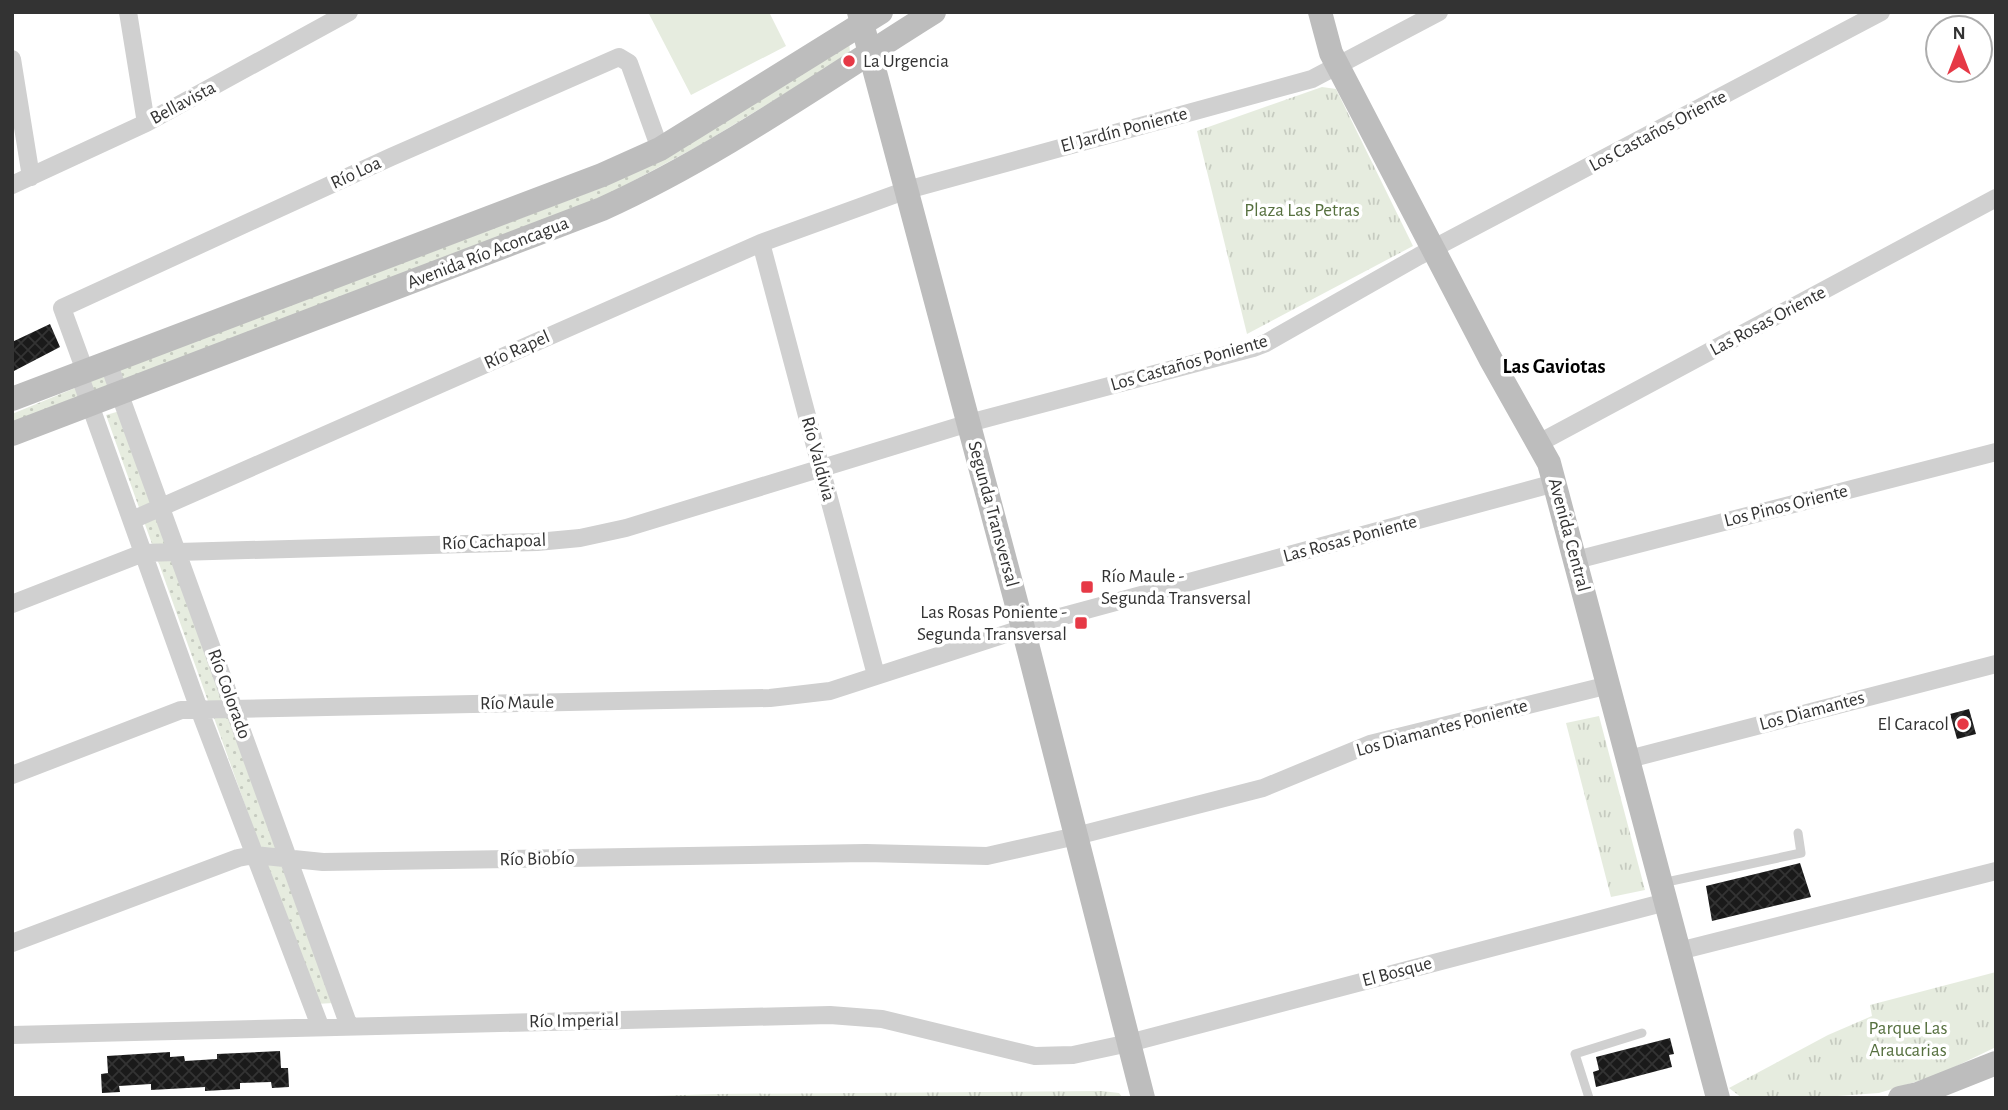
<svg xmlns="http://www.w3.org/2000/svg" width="2008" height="1110" font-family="'Alegreya Sans',sans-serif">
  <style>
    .grass { fill: url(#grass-dots) }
    .park { fill: url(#park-tufts) }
    .pitch { fill: #e6ecdf }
    .building { fill: url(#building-cross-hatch) }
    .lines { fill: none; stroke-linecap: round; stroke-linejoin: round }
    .lane { stroke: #d0d0d0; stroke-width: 9 }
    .street { stroke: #d0d0d0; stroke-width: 18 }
    .secondary { stroke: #bdbdbd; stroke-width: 24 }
    .poi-dot { fill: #e63946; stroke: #fff; stroke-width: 2.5 }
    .labels { text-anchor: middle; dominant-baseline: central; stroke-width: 7; stroke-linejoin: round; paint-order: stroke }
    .poi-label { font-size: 19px; fill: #333; stroke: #fff; text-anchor: start }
    .street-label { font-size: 19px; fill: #333; stroke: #fff }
    .park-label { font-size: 19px; fill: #56703f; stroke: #fff }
    .neighbourhood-label { font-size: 21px; font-weight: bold; fill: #000; stroke: #fff }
  </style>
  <defs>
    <pattern id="grass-dots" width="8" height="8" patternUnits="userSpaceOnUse" patternTransform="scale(1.75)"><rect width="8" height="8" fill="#e6ecdf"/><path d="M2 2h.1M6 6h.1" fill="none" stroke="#c6cbc0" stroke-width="1.8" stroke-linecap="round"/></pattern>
    <pattern id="park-tufts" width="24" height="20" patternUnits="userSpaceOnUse" patternTransform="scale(1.75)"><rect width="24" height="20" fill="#e6ecdf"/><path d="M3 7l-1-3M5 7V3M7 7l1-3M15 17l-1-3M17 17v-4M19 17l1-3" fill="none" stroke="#c6cbc0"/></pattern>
    <pattern id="building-cross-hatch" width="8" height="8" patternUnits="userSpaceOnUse" patternTransform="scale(1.75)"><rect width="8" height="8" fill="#1a1a1a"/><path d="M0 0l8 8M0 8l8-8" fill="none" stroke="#333"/></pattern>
  </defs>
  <rect width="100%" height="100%" fill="#fff"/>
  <path class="grass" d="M849,39L850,54L702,144L605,196L12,423V414L109,374L608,185Z
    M120,411L333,1003L316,1004L106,415Z"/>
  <path class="park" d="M1322,87L1336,89L1413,246L1247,334L1197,131Z
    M1599,716L1645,890L1611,897L1566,723Z
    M1996,972V1047L1938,1075L1879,1093L1810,1098H1742L1729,1088L1828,1035L1872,1016L1870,1005Z
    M1102,1091L1119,1093L1123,1098H594L714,1094Z"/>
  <path class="pitch" d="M648,12H769L786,46L691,95Z"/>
  <path class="building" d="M50,324L60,347L12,372V342Z
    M1969,709L1976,734L1957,739L1950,714Z
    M1800,863L1811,897L1712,921L1706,886Z
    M1670,1038L1674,1054L1669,1055L1672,1067L1596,1087L1593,1072L1599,1070L1596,1057Z
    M280,1051L281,1068H288L289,1087L272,1088L271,1082L240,1083V1089L205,1091V1087L151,1090V1084L119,1086L120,1092L102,1093L101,1074L108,1073L107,1056L170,1052V1057L184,1056L185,1061L217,1059V1054Z"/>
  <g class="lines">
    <path class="lane" d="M1662,883L1801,853L1798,833
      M1589,1098L1575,1054L1642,1033"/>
    <path class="street" d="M128,12L146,123
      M12,59L31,177
      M12,185L146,123L349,12
      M761,243L876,675
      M108,362L349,1026
      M85,371L62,308L391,157L619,57L629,63L660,149
      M79,374L199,709L320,1026
      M1539,443L1996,198
      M132,520L761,243L907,190L1312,79L1439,12
      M1576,560L1996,452
      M12,604L143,553L537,542L580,538L626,528L969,423L1253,348L1266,343L1419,256L1881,12
      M1629,759L1996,664
      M12,775L181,710L770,698L830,691L1049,620L1555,483
      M12,943L238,858L254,855L323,862L866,853L987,856L1076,836L1263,788L1370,744L1609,685
      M1679,951L1996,871
      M12,1035L830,1015L882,1019L1035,1056L1073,1055L1129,1043L1666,902"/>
    <path class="secondary" d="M859,12L1023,628L1143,1098
      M1320,12L1331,53L1490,358L1549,463L1718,1098
      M12,399L602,175L660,149L881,12
      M12,434L602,209C719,156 825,80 934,12
      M1900,1098L1918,1094L1996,1063"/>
  </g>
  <g class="poi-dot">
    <circle cx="849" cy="61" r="7"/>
    <rect x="1080" y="580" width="14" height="14" rx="3.5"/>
    <rect x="1074" y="616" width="14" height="14" rx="3.5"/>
    <circle cx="1963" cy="724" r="7"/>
  </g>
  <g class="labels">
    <g class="poi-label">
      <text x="863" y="61">La Urgencia</text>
      <text x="1101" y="576">Río Maule -<tspan x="1101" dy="22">Segunda Transversal</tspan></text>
      <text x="1067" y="612" text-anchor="end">Las Rosas Poniente -<tspan x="1067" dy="22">Segunda Transversal</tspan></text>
      <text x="1949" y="724" text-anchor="end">El Caracol</text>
    </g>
    <g class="street-label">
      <text transform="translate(183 103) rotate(-28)">Bellavista</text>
      <text transform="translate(1124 130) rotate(-15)">El Jardín Poniente</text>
      <text transform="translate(1658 131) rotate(-28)">Los Castaños Oriente</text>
      <text transform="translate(356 173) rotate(-25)">Río Loa</text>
      <text transform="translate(488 253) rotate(-21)">Avenida Río Aconcagua</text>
      <text transform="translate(1768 321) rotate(-28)">Las Rosas Oriente</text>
      <text transform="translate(517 350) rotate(-24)">Río Rapel</text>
      <text transform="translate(1189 363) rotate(-16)">Los Castaños Poniente</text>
      <text transform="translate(818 459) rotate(75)">Río Valdivia</text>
      <text transform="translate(1786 506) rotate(-14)">Los Pinos Oriente</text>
      <text transform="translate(993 514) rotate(75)">Segunda Transversal</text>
      <text transform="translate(1569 535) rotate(75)">Avenida Central</text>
      <text transform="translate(1350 539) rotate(-15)">Las Rosas Poniente</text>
      <text transform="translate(494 542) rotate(-2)">Río Cachapoal</text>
      <text transform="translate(229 694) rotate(70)">Río Colorado</text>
      <text transform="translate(517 703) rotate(-1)">Río Maule</text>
      <text transform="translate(1812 711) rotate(-15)">Los Diamantes</text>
      <text transform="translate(1442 728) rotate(-15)">Los Diamantes Poniente</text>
      <text transform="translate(537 859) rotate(-1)">Río Biobío</text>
      <text transform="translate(1397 972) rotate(-15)">El Bosque</text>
      <text transform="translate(574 1021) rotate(-1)">Río Imperial</text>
    </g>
    <g class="park-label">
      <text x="1302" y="210">Plaza Las Petras</text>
      <text x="1908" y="1028">Parque Las<tspan x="1908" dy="22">Araucarias</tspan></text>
    </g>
    <g class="neighbourhood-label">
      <text x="1554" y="366">Las Gaviotas</text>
    </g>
  </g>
  <rect width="2008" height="1110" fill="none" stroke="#333333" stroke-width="28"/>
  <g transform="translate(1959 49)"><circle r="33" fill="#ffffff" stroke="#adadad" stroke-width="2"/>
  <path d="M0-5L12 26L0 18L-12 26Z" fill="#e63946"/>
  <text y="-10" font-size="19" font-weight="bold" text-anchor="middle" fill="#333333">N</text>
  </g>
</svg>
